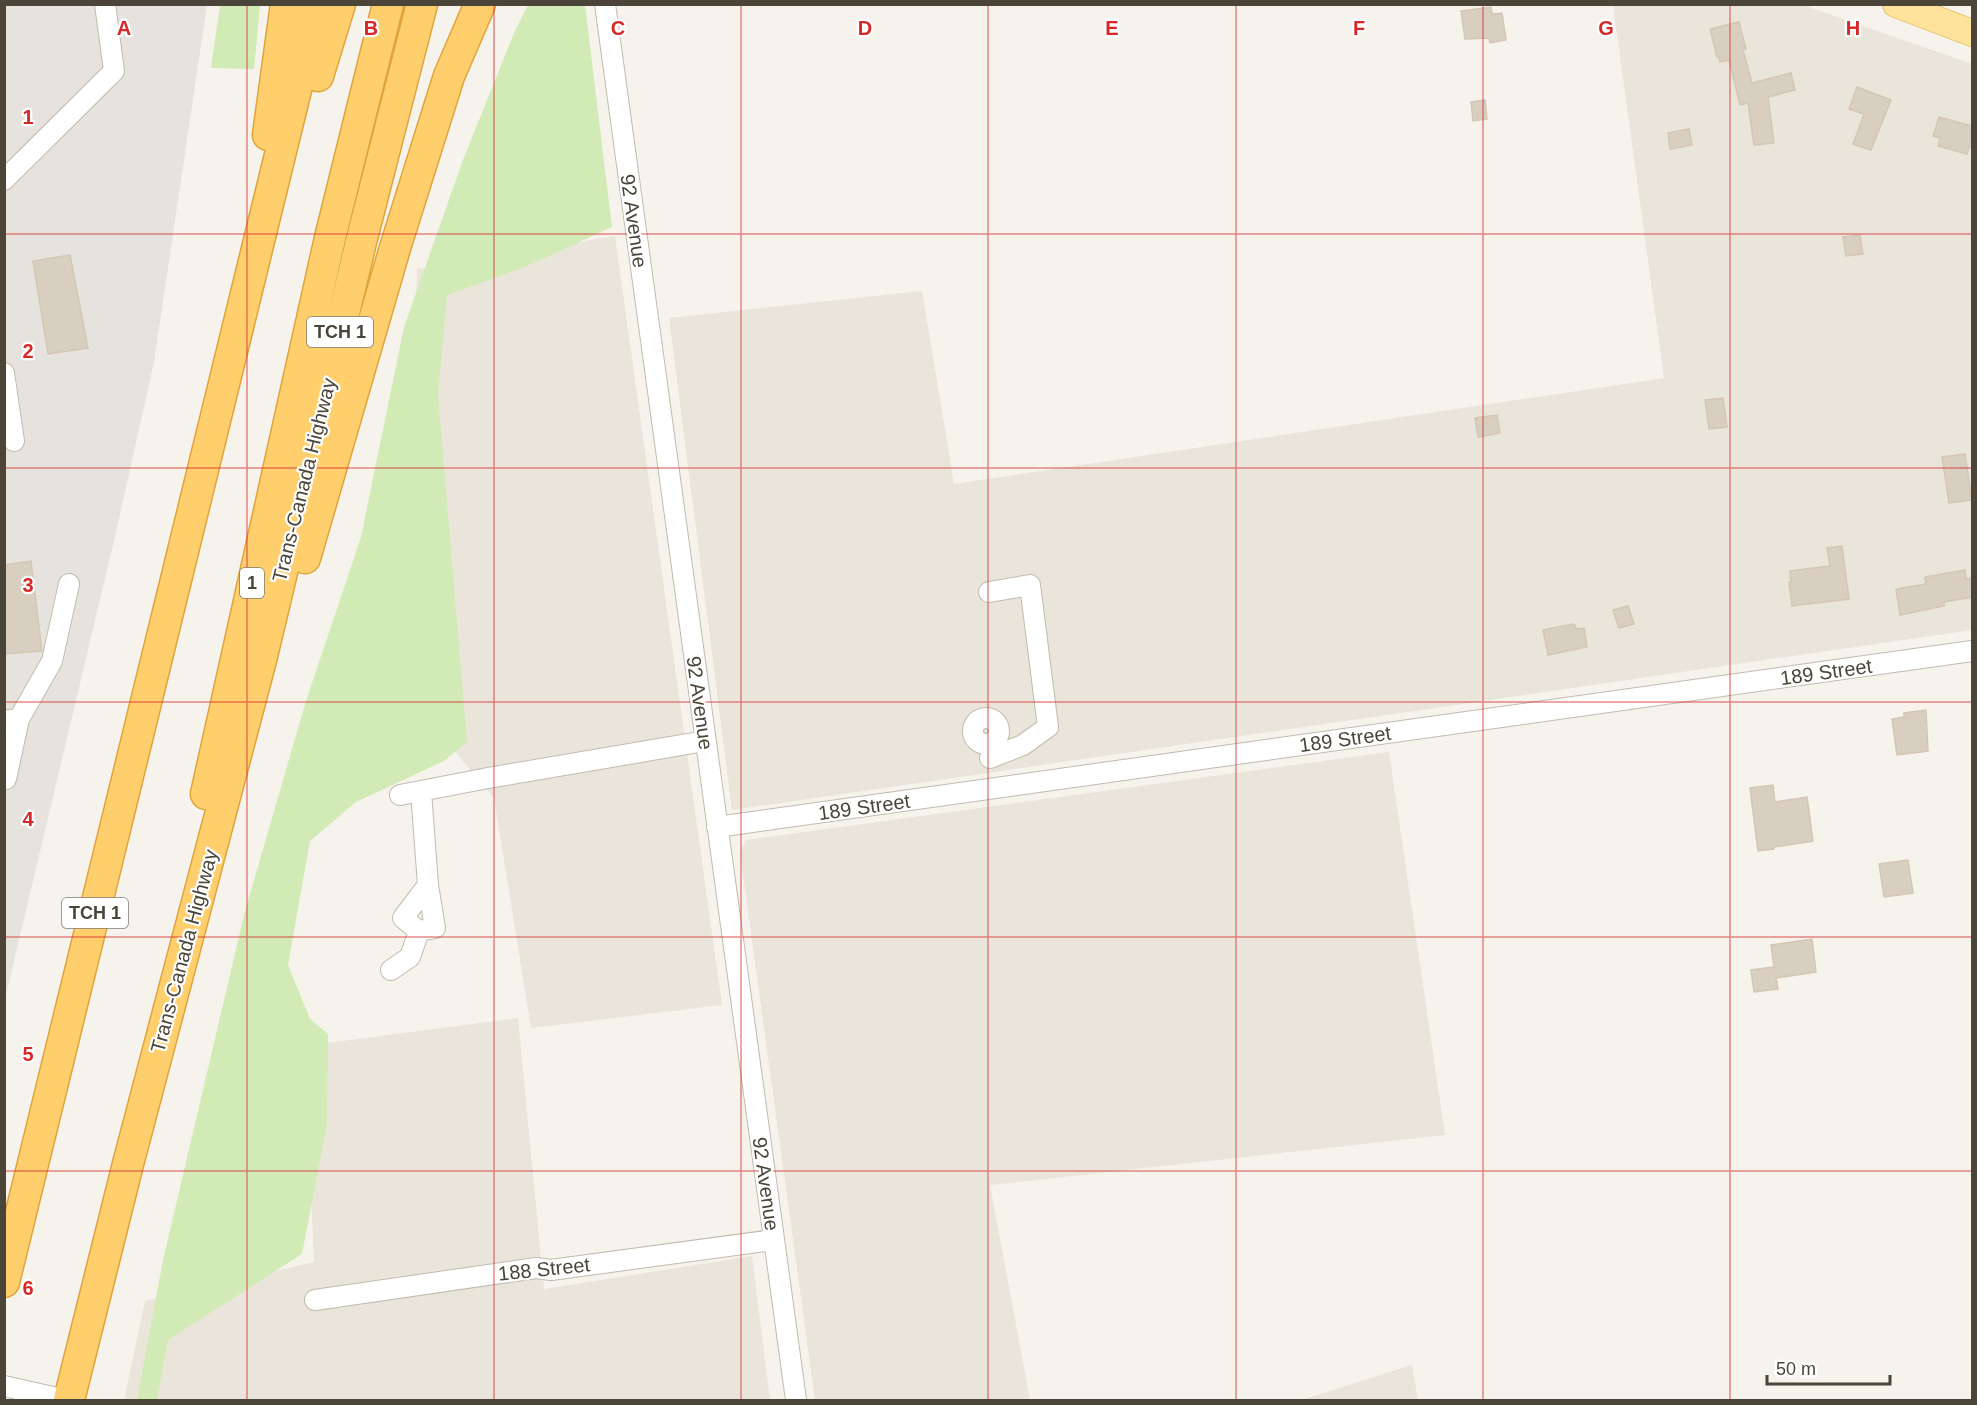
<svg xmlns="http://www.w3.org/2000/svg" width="1977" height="1405" font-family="Arial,sans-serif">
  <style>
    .residential { fill: #eae5da }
    .industrial { fill: #e6e2dd }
    .green { fill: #d2eab5 }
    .building { fill: #d8cfc1; stroke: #d3c7b4; stroke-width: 1.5 }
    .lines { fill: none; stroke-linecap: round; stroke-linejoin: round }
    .minor-casing { stroke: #c2bbae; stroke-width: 22 }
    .major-casing { stroke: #e6c16a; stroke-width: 28 }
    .highway-casing { stroke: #e0a43c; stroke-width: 33 }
    .minor { stroke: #fff; stroke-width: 20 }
    .major { stroke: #ffe39c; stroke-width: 26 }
    .highway { stroke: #ffcf6e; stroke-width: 30 }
    .grid { fill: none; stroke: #d62828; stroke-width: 1.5; stroke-opacity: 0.55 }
    .labels { text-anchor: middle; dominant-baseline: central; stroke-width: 4.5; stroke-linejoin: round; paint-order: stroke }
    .shield { fill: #fff; stroke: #817c74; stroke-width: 1.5 }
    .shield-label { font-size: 18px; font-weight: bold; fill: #4b4439 }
    .street-label { font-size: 20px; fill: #4b4439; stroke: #fff }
    .grid-label { font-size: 20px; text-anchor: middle; font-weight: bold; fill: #d62828; stroke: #fff; stroke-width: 4.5; stroke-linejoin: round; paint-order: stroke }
  </style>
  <rect width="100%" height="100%" fill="#f6f3ec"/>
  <path class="residential" d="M1613,5H1803L1972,64V630L732,810L669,318L922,291L954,484L1664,378Z
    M615,236L722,1005L531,1028L494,798L452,748L411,529L417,269Z
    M1389,752L1445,1135L990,1185L1030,1400H815L740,853L746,840Z
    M518,1018L544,1289L752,1256L770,1400H124L145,1301L314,1262L304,1046Z
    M1412,1365L1418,1400H1301Z"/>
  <path class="industrial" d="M5,5H207L154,362L117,528L5,999Z"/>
  <path class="green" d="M220,5H260L254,69L211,68Z
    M528,5H585L612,227L525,267L447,295L438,395L467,742L444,761L356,802L310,841L288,965L310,1019L328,1034L327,1124L302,1254L168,1340L157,1400H137L163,1260L245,911L306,701L361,537L404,327L463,160L514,33Z"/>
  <path class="building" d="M1491,7L1492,14L1502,13L1506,40L1490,43L1489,38L1465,39L1461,11Z
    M1739,22L1746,49L1743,50L1752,83L1791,73L1795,90L1768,97L1774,143L1754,145L1748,103L1740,105L1729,60L1720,62L1719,57H1717L1710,29Z
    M1857,87L1891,100L1871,150L1853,144L1864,114L1849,109Z
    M1485,100L1487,119L1473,121L1471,102Z
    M1939,117L1972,126V148L1969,147L1967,154L1938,146L1940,138L1933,136Z
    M1689,129L1692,145L1670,149L1668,133Z
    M1860,235L1863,254L1846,256L1843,237Z
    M70,255L88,348L48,354L33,261Z
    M1723,398L1727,427L1709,429L1705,400Z
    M1497,415L1500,433L1478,437L1475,418Z
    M1965,454L1972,500L1949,503L1942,457Z
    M1842,546L1849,599L1792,606L1789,582H1791L1790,571L1830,566L1827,548Z
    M31,561L42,651L4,654V565Z
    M1965,570L1966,579L1972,578V597L1944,602V606L1900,615L1896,589L1926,584L1925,577Z
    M1628,606L1634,624L1619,628L1613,610Z
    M1573,624L1575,625L1576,629L1584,628L1587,647L1548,655L1543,630Z
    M1926,710L1928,751L1897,755L1892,719L1904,717V713Z
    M1773,785L1775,802L1807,797L1813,841L1774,847V849L1758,851L1750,788Z
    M1908,860L1913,893L1884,897L1879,864Z
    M1812,939L1816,972L1776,978L1778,989L1754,992L1751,970L1774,967L1771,945Z"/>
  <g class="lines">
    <defs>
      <path id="minor" d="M605,4L796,1400
        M4,180L114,71L105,4
        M4,373L14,441
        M989,592L1030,585L1048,727L1023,745L990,758
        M973 731a13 13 0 1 1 26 0a13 13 0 1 1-26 0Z
        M4,721L19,719L52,661L69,584
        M6,779L19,719
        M421,791L428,885L403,918L419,931L435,928L428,885
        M400,795L488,778L705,741
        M717,827L1972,651
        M391,970L410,957L419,931
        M315,1300L536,1268L551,1270L773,1240
        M4,1386L66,1400"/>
      <path id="major" d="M1896,4L1972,33"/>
      <path id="highway" d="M318,76L340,4
        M268,135L286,4
        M305,558L395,248L449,76L480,4
        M206,794L330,238L388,4
        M4,1282L317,4
        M69,1400L128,1164L261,660L361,242L422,4"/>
    </defs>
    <use href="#minor" class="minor-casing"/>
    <use href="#major" class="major-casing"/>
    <use href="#highway" class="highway-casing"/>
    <use href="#minor" class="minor"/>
    <use href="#major" class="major"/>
    <use href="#highway" class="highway"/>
  </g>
  <path class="grid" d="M247,4V1400M494,4V1400M741,4V1400M988,4V1400M1236,4V1400M1483,4V1400M1730,4V1400M4,234H1972M4,468H1972M4,702H1972M4,937H1972M4,1171H1972"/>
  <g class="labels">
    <g class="shield">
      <rect x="307" y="317" width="66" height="30" rx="4.5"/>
      <rect x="240" y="568" width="24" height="30" rx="4.5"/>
      <rect x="62" y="898" width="66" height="30" rx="4.5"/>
    </g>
    <g class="shield-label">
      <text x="340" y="332">TCH 1</text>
      <text x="252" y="583">1</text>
      <text x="95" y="913">TCH 1</text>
    </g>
    <g class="street-label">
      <text transform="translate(634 221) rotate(82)">92 Avenue</text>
      <text transform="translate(304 480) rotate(-76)">Trans-Canada Highway</text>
      <text transform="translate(1826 672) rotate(-8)">189 Street</text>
      <text transform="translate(700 703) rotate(82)">92 Avenue</text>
      <text transform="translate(1345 739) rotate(-8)">189 Street</text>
      <text transform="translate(864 807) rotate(-8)">189 Street</text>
      <text transform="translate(184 951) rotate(-75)">Trans-Canada Highway</text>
      <text transform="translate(766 1184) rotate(82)">92 Avenue</text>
      <text transform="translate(544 1269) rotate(-6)">188 Street</text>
    </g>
  </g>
  <g class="grid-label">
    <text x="124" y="35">A</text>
    <text x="371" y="35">B</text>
    <text x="618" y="35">C</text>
    <text x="865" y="35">D</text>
    <text x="1112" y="35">E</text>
    <text x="1359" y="35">F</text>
    <text x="1606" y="35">G</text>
    <text x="1853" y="35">H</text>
    <text x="28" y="124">1</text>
    <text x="28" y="358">2</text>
    <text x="28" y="592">3</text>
    <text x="28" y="826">4</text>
    <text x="28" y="1061">5</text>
    <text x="28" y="1295">6</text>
  </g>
  <rect width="1977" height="1405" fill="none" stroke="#4b4439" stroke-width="12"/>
  <path d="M1767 1375v9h123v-9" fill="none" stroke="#4b4439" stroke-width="3"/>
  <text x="1776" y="1375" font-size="18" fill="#4b4439" stroke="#ffffff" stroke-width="4.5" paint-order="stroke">50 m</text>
</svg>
